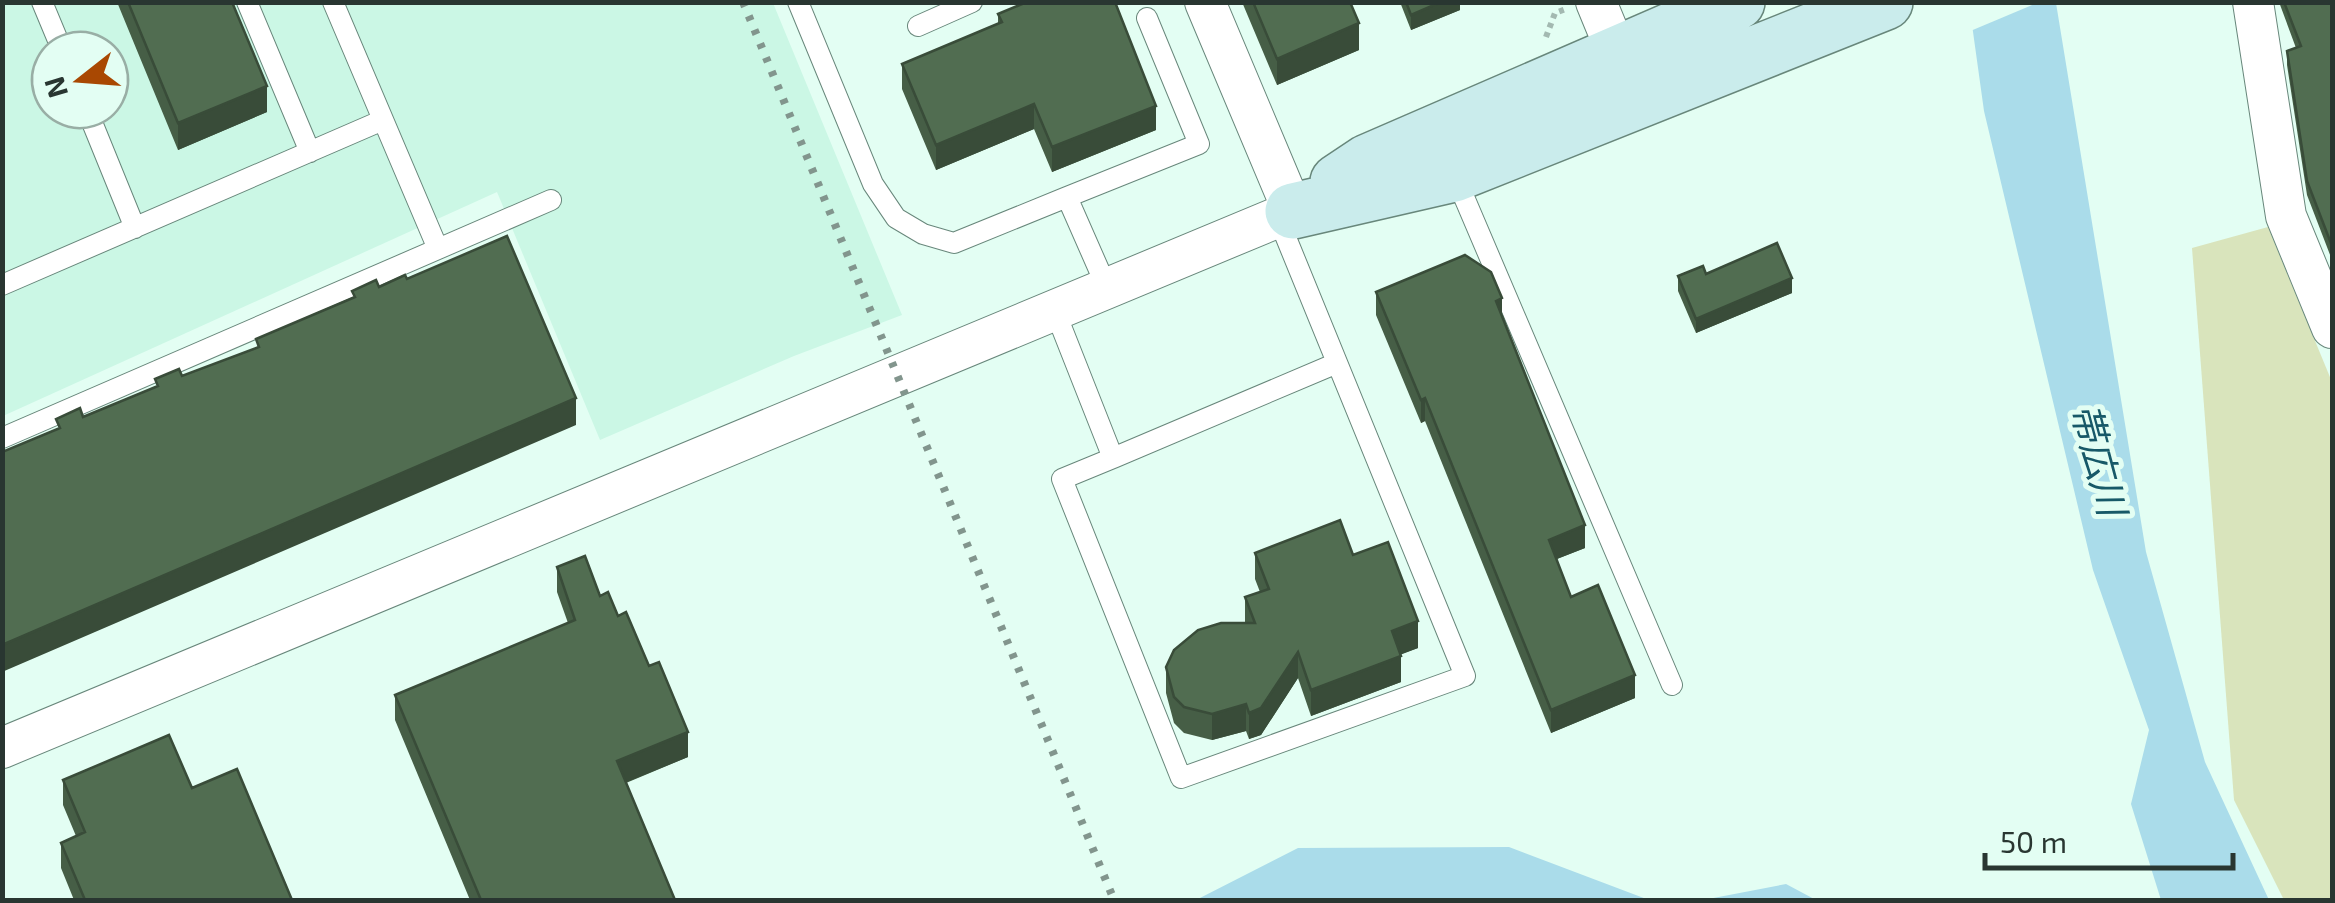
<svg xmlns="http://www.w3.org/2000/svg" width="2335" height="903" font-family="'Exo 2','Noto Sans JP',sans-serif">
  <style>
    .built { fill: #cbf7e5; fill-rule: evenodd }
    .green { fill: #d9e4bc }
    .water { fill: #aadcea }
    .pier { fill: #e3fef3 }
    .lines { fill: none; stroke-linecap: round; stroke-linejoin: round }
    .lane-casing { stroke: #68877b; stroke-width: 22 }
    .street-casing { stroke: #68877b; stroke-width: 42 }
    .secondary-casing { stroke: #68877b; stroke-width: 58 }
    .path { stroke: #a3b9b1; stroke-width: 6; stroke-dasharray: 5 5; stroke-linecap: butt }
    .lane { stroke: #fff; stroke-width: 20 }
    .street { stroke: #fff; stroke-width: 40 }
    .secondary { stroke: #caecec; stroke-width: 55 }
    .rail { stroke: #82958d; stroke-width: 8; stroke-dasharray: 5 10; stroke-linecap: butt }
    .wall { fill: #465e46 }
    .shaded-wall { fill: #394c39 }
    .building { fill: #516d51; stroke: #394c39; stroke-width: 2.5 }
    .labels { text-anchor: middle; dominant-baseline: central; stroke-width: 10; stroke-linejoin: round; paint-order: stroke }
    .water-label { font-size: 38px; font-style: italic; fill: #175968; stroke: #e3fef3 }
  </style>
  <rect width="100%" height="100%" fill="#e3fef3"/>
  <path class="built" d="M2,3H773L902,315L794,356L600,440L497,192L3,416ZM50,50H110V110H50Z"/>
  <path class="green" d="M2268,227L2332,382V900H2284L2234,800L2192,248Z"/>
  <path class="water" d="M1969,3H2056L2146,552L2205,762L2269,900H2161L2131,804L2149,730L2093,570L1984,111Z
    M1509,847L1649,900H1196L1298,848Z
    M1786,884L1816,900H1703Z"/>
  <path class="pier" d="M1964,2H2037V3L1968,32Z"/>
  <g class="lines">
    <defs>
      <path id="lane" d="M42,2L62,50
        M247,2L310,152
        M333,2L438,249
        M798,2L873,184L896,218L923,234L954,243L1067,197L1107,288
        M918,26L972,2
        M87,110L135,228
        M1455,176L1672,685
        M1067,197L1199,144L1147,18
        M2,285L383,120
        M1055,311L1113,458L1337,363
        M2,438L551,200
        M1113,458L1062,479L1181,778L1465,676L1278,218"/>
      <path id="street" d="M1596,2L1617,53
        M2253,2L2286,216L2332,328
        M2,748L1293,211L1205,2"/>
      <path id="secondary" d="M1338,182L1368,162L1737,2
        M1293,211L1454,174L1885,2"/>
    </defs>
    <use href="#lane" class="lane-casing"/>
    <use href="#street" class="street-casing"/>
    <use href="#secondary" class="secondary-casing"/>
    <path class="path" d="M1546,37L1555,13L1566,9"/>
    <use href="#lane" class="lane"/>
    <use href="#street" class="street"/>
    <use href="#secondary" class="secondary"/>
    <path class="rail" d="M743,2L1114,900"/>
  </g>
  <path class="wall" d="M117,2H232L267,112L178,150Z
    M1242,2H1350L1359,50L1277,85Z
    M1400,2H1460V10L1411,30Z
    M2279,2H2332V260L2307,195L2287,65V51L2296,48Z
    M998,14L1156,130L1052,172L1034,129L936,170L902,89V64L998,24Z
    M1678,276L1792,293L1696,333L1678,291Z
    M1376,292L1502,316L1585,548L1557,559L1571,597L1635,698L1551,733L1425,421L1421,423L1376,315Z
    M1255,553L1353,555L1418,648L1401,654V682L1311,716L1298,678L1261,735L1249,739L1246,731L1212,740L1184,733L1174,723L1166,693V667L1245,623V597L1260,592L1255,579Z
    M557,567L600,596L618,616L688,757L626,783L675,900H470L395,720V695L568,623L557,592Z
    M63,780L192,788L292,900H74L61,868V843L76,836L63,805Z"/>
  <path class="shaded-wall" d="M1441,2H1460V10L1411,30V15Z
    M1359,23V50L1277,85V59Z
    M267,86V112L178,150V123Z
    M1034,104V129L936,170V145Z
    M1156,106V130L1052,172V147Z
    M1792,278V293L1696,333V319Z
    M1502,298V321L1496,301Z
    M576,398V425L2,672V645Z
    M1425,398V421L1421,423V400Z
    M1585,525V548L1549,562V540Z
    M1418,621V648L1392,658V631Z
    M1298,652V678L1261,735L1249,739V713Z
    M1401,656V682L1311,716V690Z
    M1635,675V698L1551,733V710Z
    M1246,704V731L1212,740V714Z
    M688,732V757L617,786V761Z"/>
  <path class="building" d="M128,2H232L267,86L178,123Z
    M1027,2H1115L1156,106L1052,147L1034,104L936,145L902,64L1002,22L998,14Z
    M1253,2H1350L1359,23L1277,59Z
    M1406,2H1441L1411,15Z
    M2284,2H2332V246L2307,181L2287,51L2301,46Z
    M507,236L576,398L2,645V452L60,428L56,419L80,408L83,417L158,386L155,379L179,369L182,376L259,347L256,339L355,297L352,291L376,280L379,287L405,275L407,279Z
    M1777,243L1792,278L1696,319L1678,276L1703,266L1706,274Z
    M1465,255L1491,272L1502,298L1496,301L1585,525L1549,540L1571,597L1598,585L1635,675L1551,710L1425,398L1421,400L1376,292Z
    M1340,520L1353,555L1388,542L1418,621L1392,631L1401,656L1311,690L1298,652L1261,708L1249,713L1246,704L1212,714L1184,707L1174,697L1166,667L1174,650L1198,630L1221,623H1255L1245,597L1269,589L1255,553Z
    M585,556L600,596L608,592L618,616L626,612L649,666L659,662L688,732L617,761L675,900H481L395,695L575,620L557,567Z
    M169,735L192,788L237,769L292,900H85L61,843L85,832L63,780Z"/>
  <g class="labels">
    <g class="water-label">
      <text transform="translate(2100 459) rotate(75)">帯広川</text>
    </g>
  </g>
  <rect width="2335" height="903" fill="none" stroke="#293631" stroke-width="10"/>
  <g transform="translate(80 80) rotate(253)"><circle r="48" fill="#e3fef3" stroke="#99aea5" stroke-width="2.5"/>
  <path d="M0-8L18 38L0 25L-18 38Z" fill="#a94802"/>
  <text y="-15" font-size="28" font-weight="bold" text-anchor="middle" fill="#293631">N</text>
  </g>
  <path d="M1985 853v15h248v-15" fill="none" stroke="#293631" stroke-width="5"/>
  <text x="2000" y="853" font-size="30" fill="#293631" stroke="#e3fef3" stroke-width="8" paint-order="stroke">50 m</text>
</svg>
